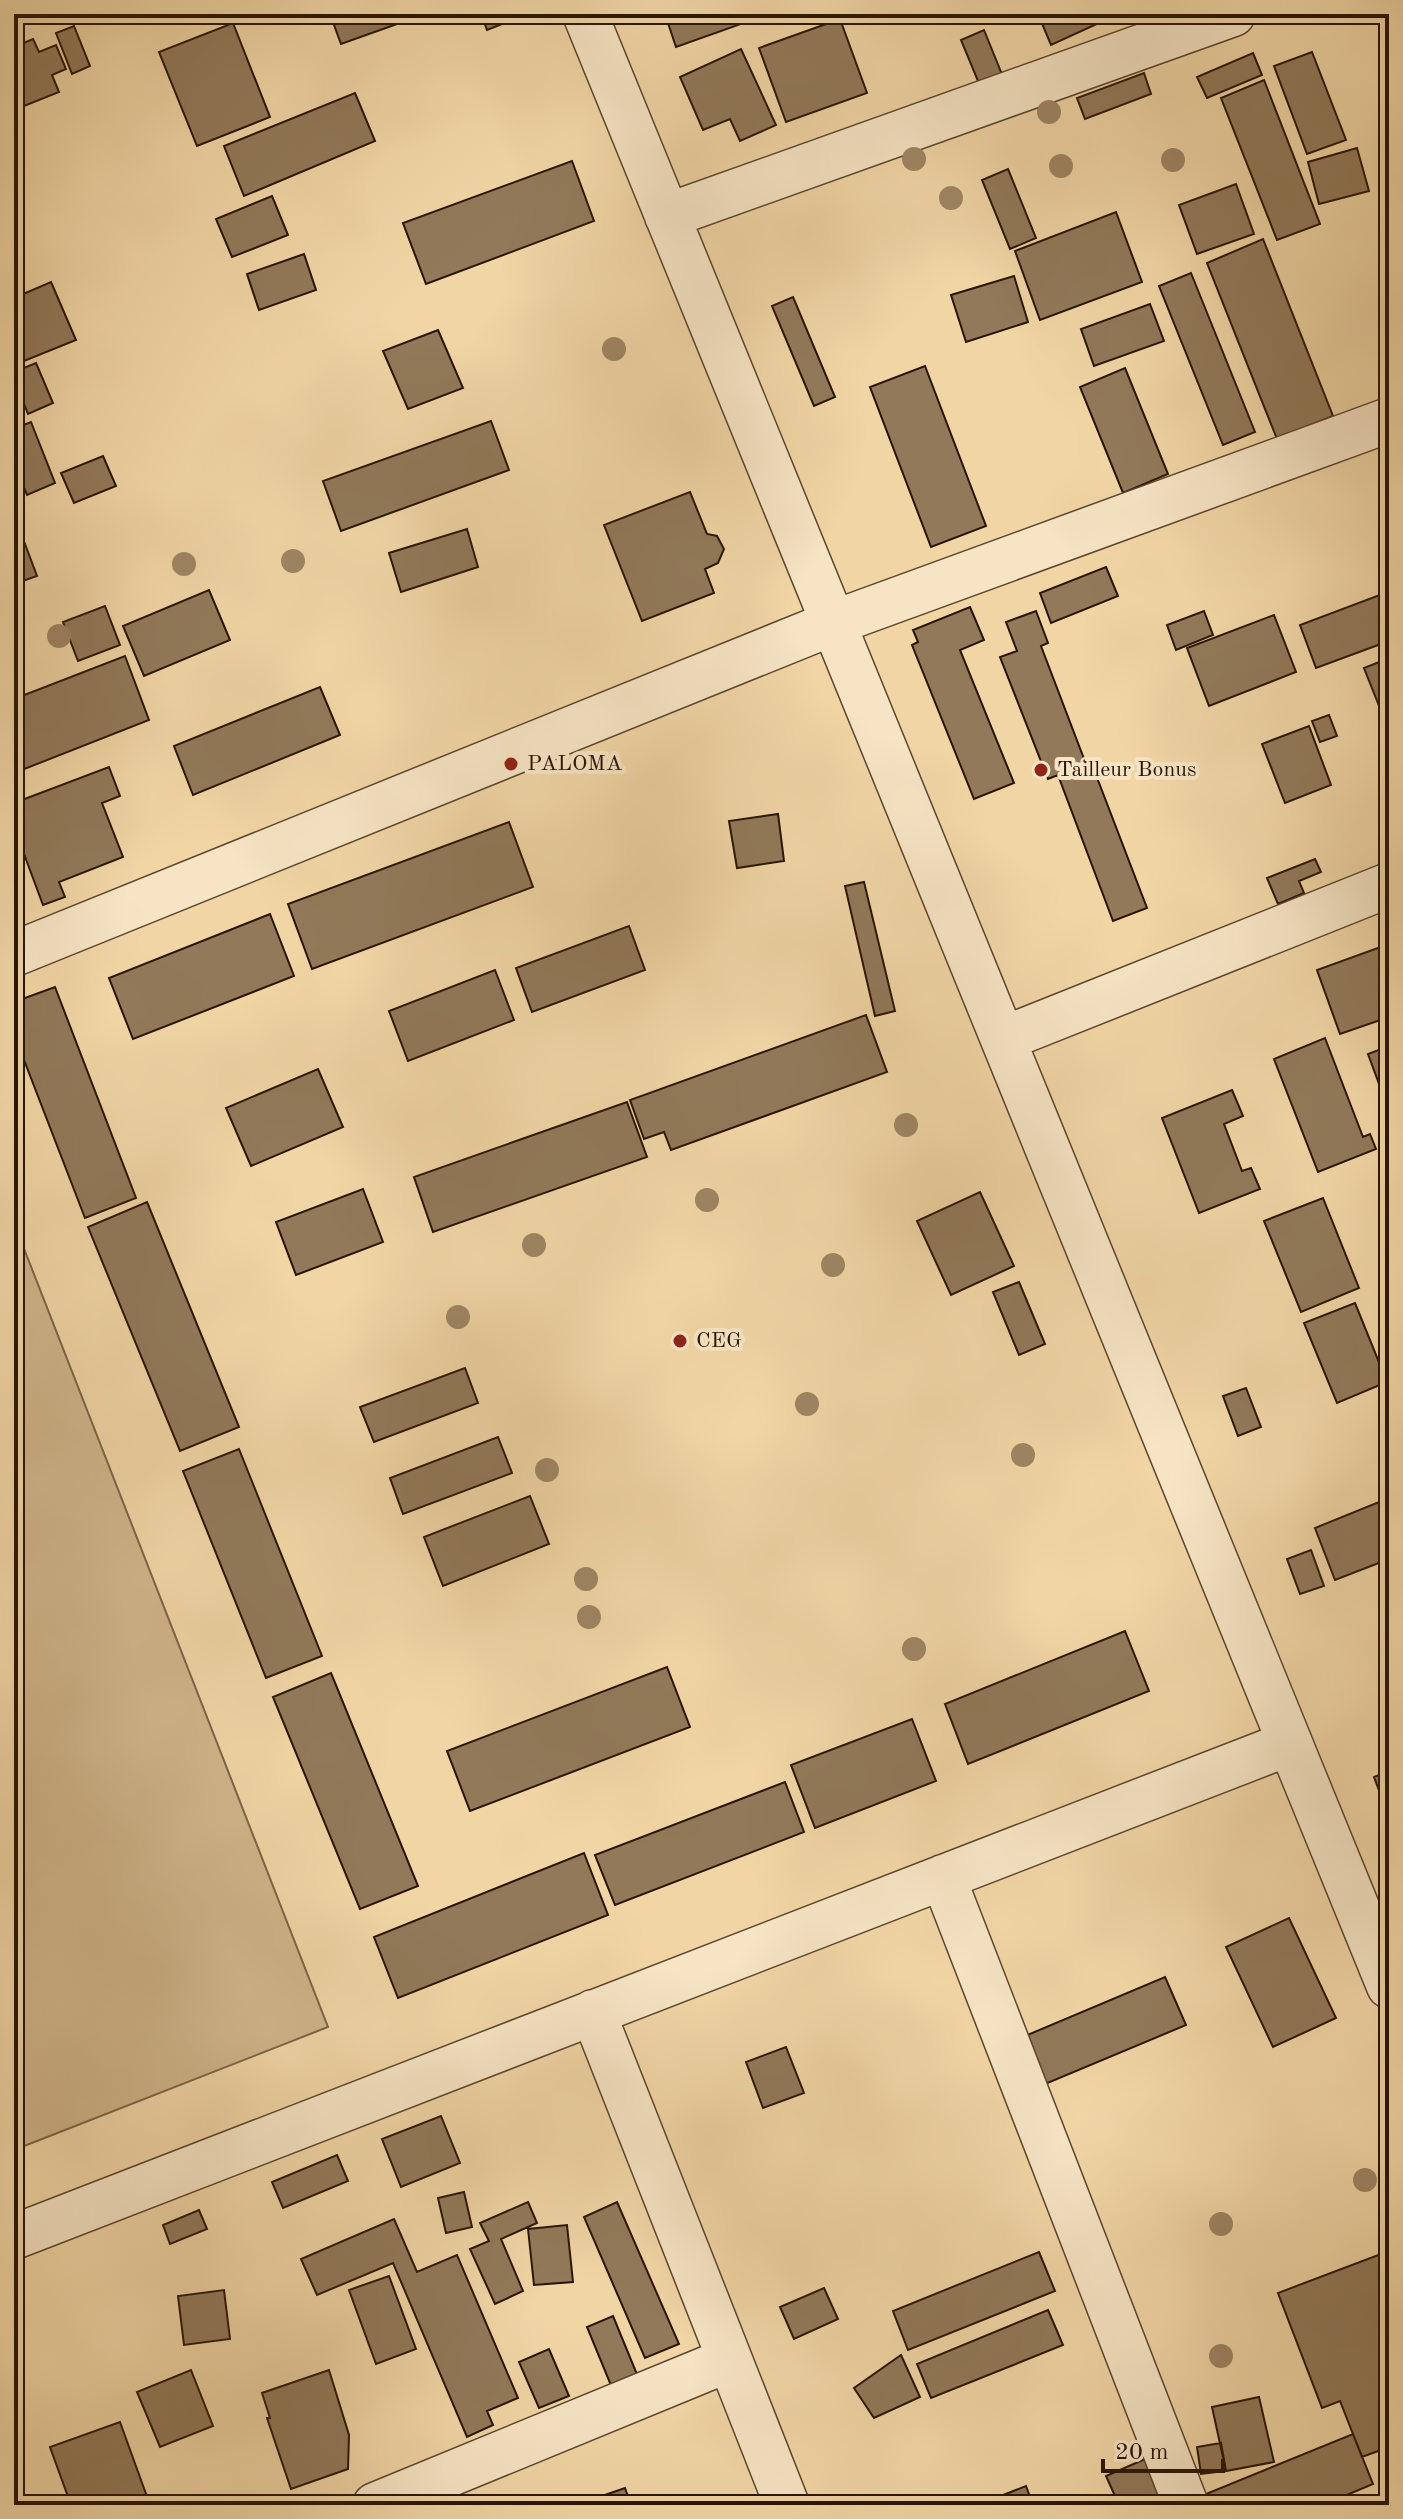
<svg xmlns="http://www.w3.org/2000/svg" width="1403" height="2519" font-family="'Old Standard TT',serif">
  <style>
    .pitch { fill: #cfb48a; stroke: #7c6448; stroke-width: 2 }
    .building { fill: #917959; stroke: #281507; stroke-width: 2 }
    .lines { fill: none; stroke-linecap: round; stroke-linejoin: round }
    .minor-casing { stroke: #5a452e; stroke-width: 47 }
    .minor { stroke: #f6e4c4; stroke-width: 44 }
    .tree { fill: #9e8664 }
    .poi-dot { fill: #8f2418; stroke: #f6e4c4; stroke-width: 3 }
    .labels { text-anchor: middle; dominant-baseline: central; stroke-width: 8; stroke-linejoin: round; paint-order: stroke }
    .poi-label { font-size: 22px; fill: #281507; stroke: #f6e4c4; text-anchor: start }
  </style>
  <rect width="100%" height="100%" fill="#f1d5a5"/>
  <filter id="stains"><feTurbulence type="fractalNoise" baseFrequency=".0025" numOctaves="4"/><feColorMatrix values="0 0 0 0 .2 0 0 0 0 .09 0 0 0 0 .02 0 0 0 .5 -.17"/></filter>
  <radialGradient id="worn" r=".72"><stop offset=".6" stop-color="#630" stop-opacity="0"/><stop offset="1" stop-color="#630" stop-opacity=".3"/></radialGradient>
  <path class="pitch" d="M14,1223L328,2027L14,2150Z"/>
  <path class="building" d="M330,14H425L341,44Z
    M481,14H507L510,21L487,30Z
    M665,14H769L676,47Z
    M1038,14H1095L1099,23L1051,45Z
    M840,19L867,93L786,122L759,48Z
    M233,23L270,117L197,146L159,52Z
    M74,26L90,66L72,74L56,33Z
    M984,30L1003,77L980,86L961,40Z
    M33,39L39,52L56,45L66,69L52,75L59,92L14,110V47Z
    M741,49L776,125L740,141L730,119L703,130L680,77Z
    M1312,52L1346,140L1307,154L1274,66Z
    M1253,53L1262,75L1207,98L1197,77Z
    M1144,73L1151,94L1085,119L1077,98Z
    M1264,80L1320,224L1277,240L1221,98Z
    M355,93L375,141L244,196L224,146Z
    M1357,148L1369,191L1319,204L1308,162Z
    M572,161L594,221L426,284L403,223Z
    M1008,169L1036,238L1010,249L982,180Z
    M1236,184L1254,234L1197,254L1179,205Z
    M272,196L288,235L232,257L216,219Z
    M1116,212L1142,282L1040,320L1015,251Z
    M1263,239L1333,416L1277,439L1207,263Z
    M304,254L316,290L259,310L247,274Z
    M1191,273L1255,432L1223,445L1159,286Z
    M1014,276L1028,322L966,342L951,295Z
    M51,282L76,340L14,365V298Z
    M793,297L835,397L814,406L772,306Z
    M1150,304L1164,341L1094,366L1081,329Z
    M438,330L463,388L408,409L383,351Z
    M36,363L53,403L28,414L14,378V372Z
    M925,366L986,526L931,547L870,387Z
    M1125,368L1168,474L1123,493L1080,387Z
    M491,421L509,470L341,531L323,481Z
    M31,422L55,483L27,495L14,463V429Z
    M103,456L116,486L74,503L61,473Z
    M690,492L707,534L717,536L724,549L718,563L705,569L714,593L642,621L604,525Z
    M467,529L478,567L401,592L389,553Z
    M22,536L37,576L20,582L14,567V539Z
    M1106,567L1118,596L1051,623L1040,593Z
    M209,590L230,640L144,676L123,626Z
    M1385,593L1389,604V641L1316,668L1300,625Z
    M105,606L120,645L78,661L63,622Z
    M970,607L984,640L960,650L1014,783L974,799L912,645L918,642L913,630Z
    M1036,611L1048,643L1041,646L1086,764L1048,779L1000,657L1017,651L1006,622Z
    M1204,611L1213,635L1176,650L1167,625Z
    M1274,615L1296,672L1209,706L1187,648Z
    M125,656L149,720L14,773V699Z
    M1389,658V731L1364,668Z
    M320,687L340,735L193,795L174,746Z
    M1329,715L1337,736L1320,742L1312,721Z
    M1309,726L1331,785L1285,803L1262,744Z
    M1091,762L1147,908L1113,921L1058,775Z
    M109,767L120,796L102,803L123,857L59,882L65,897L43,905L14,827V803Z
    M778,814L784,861L737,868L729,821Z
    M509,822L533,887L312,969L288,904Z
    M1315,859L1321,872L1299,881L1304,893L1278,904L1267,878Z
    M864,882L895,1011L875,1016L845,886Z
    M270,914L294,976L133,1039L109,978Z
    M629,926L645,970L532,1012L516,968Z
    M1389,944V1017L1340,1034L1317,970Z
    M495,970L514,1020L408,1061L389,1011Z
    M55,987L136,1198L85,1218L14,1034V1002Z
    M866,1015L887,1072L671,1150L664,1132L644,1139L630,1100Z
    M1325,1038L1363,1137L1370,1134L1376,1149L1318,1172L1274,1059Z
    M1389,1046V1111L1368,1054Z
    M318,1069L343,1127L251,1166L226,1108Z
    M1232,1090L1243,1116L1224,1124L1242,1171L1251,1168L1260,1189L1199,1213L1162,1118Z
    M627,1102L647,1157L433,1232L414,1177Z
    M363,1189L383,1242L296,1275L276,1222Z
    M980,1192L1014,1266L951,1295L917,1221Z
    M1323,1198L1359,1288L1301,1312L1264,1221Z
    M147,1202L239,1427L180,1451L88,1227Z
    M1019,1282L1045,1344L1019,1355L993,1292Z
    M1355,1303L1387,1382L1337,1403L1304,1323Z
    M465,1368L478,1403L374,1442L360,1407Z
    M1246,1388L1261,1427L1238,1436L1223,1396Z
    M498,1437L512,1473L403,1514L390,1478Z
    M239,1449L322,1656L266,1678L183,1471Z
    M530,1496L549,1544L443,1586L424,1537Z
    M1389,1498V1559L1335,1580L1315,1528Z
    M1311,1550L1324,1586L1300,1594L1287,1559Z
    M1125,1631L1149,1691L968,1764L945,1704Z
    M667,1667L690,1727L470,1811L447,1751Z
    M331,1673L418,1886L360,1909L273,1697Z
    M912,1719L936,1781L815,1828L791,1765Z
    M1389,1771V1802L1384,1804L1374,1777Z
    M785,1782L804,1832L615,1905L595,1855Z
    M584,1853L608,1915L398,1998L374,1937Z
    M1289,1918L1336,2018L1273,2047L1226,1947Z
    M1165,1977L1186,2025L1038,2087L1018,2039Z
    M786,2047L804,2093L763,2108L746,2062Z
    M441,2116L460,2163L401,2187L382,2139Z
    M337,2155L348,2181L283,2208L272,2182Z
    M464,2192L472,2227L446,2233L438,2198Z
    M528,2202L537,2223L501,2239L523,2291L495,2304L470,2249L489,2241L480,2223Z
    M617,2202L679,2344L645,2358L584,2217Z
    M199,2210L207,2229L170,2244L163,2225Z
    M394,2219L417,2272L457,2255L518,2398L487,2411L493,2425L467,2437L393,2263L317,2295L301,2259Z
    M567,2225L573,2282L534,2285L528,2229Z
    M1389,2251V2447L1362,2457L1340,2401L1322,2408L1278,2293Z
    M1039,2252L1055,2291L908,2350L893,2311Z
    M389,2276L416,2349L376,2364L349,2290Z
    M824,2288L838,2319L794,2339L780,2307Z
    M224,2290L230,2339L184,2345L178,2296Z
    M1048,2310L1063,2345L931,2398L917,2364Z
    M613,2316L643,2389L617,2400L587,2327Z
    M549,2349L569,2396L539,2408L519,2362Z
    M901,2355L920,2397L874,2418L854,2388Z
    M191,2370L213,2426L160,2447L137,2392Z
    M329,2370L349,2435L348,2469L291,2489L267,2418H270L262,2393Z
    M1259,2397L1274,2462L1226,2471L1212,2407Z
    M120,2422L150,2505H71L50,2447Z
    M1353,2434L1373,2484L1323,2505H1211L1206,2494Z
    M1221,2443L1226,2471L1201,2474L1197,2447Z
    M1154,2455L1173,2499L1159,2505H1119L1106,2476Z
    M1026,2486L1033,2505H978Z
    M625,2488L631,2505H608L605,2495Z"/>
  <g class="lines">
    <defs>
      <path id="minor" d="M585,14L1389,1986
        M667,216L1233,14
        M14,954L833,623L1389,420
        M1003,1039L1389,885
        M943,1877L1186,2505
        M593,2012L787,2505
        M14,2237L1290,1743
        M375,2505L728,2360"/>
    </defs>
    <use href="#minor" class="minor-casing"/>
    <use href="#minor" class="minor"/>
  </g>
  <g class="tree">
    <circle cx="1049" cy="112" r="12"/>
    <circle cx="914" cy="159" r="12"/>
    <circle cx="1173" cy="160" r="12"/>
    <circle cx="1061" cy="166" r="12"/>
    <circle cx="951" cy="198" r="12"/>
    <circle cx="614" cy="349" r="12"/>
    <circle cx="293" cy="561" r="12"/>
    <circle cx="184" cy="564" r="12"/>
    <circle cx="59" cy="636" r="12"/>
    <circle cx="906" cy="1125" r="12"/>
    <circle cx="707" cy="1200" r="12"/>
    <circle cx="534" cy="1245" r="12"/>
    <circle cx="833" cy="1265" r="12"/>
    <circle cx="458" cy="1317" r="12"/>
    <circle cx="807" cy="1404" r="12"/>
    <circle cx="1023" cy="1455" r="12"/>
    <circle cx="547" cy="1470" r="12"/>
    <circle cx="586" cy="1579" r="12"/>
    <circle cx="589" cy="1617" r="12"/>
    <circle cx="914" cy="1649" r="12"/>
    <circle cx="1365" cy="2180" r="12"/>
    <circle cx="1221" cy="2224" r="12"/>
    <circle cx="1221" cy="2356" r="12"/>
  </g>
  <g class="poi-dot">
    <circle cx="511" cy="764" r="8"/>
    <circle cx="1041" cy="770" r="8"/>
    <circle cx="680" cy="1341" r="8"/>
  </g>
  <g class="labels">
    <g class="poi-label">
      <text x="527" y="764">PALOMA</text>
      <text x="1057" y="770">Tailleur Bonus</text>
      <text x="696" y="1341">CEG</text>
    </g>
  </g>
  <rect width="1403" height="2519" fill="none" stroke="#f1d5a5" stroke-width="48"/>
  <rect x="16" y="16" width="1371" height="2487" fill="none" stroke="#281507" stroke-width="4"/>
  <rect x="24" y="24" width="1355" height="2471" fill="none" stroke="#281507" stroke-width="2"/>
  <path d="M1103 2459v12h120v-12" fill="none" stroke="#281507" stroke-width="4"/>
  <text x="1115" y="2459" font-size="24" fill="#281507" stroke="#f6e4c4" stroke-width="6" paint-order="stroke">20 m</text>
  <rect width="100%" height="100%" filter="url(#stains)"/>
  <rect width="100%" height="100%" fill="url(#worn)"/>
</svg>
